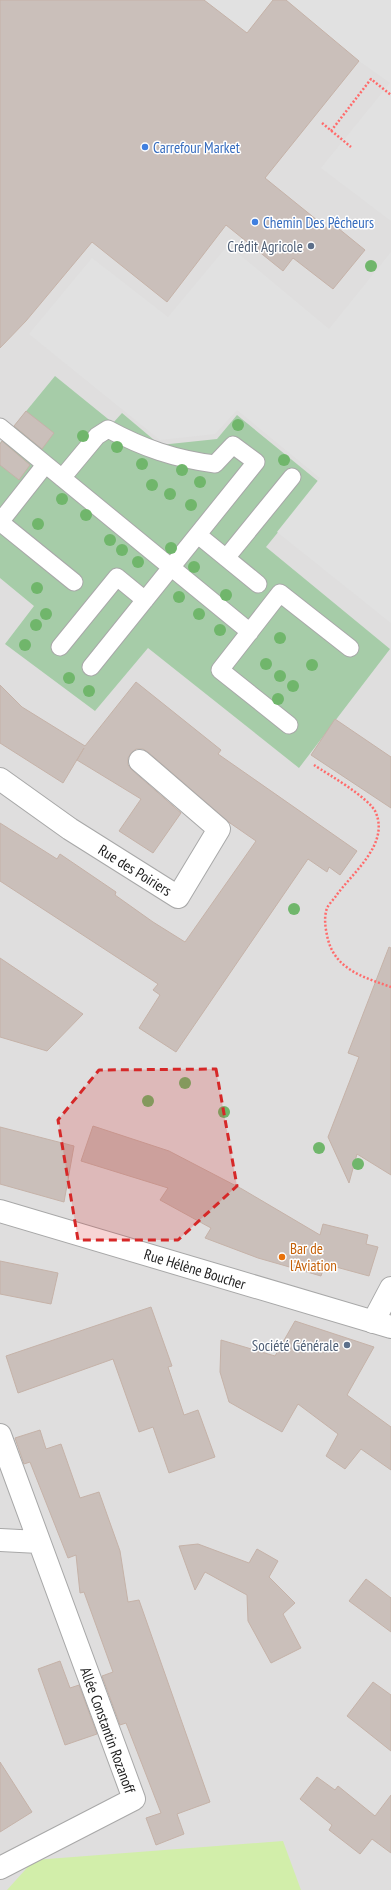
<svg xmlns="http://www.w3.org/2000/svg" width="391" height="1890" font-family="'PT Sans Narrow',sans-serif">
  <style>
    .residential { fill: #dfdede }
    .grass { fill: #d2eeaa }
    .cemetery { fill: #a6cca8 }
    .parking { fill: #e1e1e1 }
    .building { fill: #cabfba; stroke: #c5b2a8 }
    .lines { fill: none; stroke-linecap: round; stroke-linejoin: round }
    .service-casing { stroke: #a8a8a8; stroke-width: 19 }
    .minor-casing { stroke: #a8a8a8; stroke-width: 24 }
    .tertiary-casing { stroke: #a8a8a8; stroke-width: 24 }
    .path { stroke: #ff6b6b; stroke-width: 2.5; stroke-dasharray: 2 2; stroke-linecap: butt }
    .service { stroke: #fff; stroke-width: 17 }
    .minor { stroke: #fff; stroke-width: 22 }
    .tertiary { stroke: #fff; stroke-width: 22 }
    .tree { fill: #70b66b }
    .marked { fill: #d62828; fill-opacity: 0.2; stroke: #d62828; stroke-width: 3; stroke-dasharray: 8 5; stroke-linejoin: round }
    .shop-dot { fill: #3f7fe0; stroke: #fff; stroke-width: 1.5 }
    .service-dot { fill: #5c6f8a; stroke: #fff; stroke-width: 1.5 }
    .food-dot { fill: #e8710a; stroke: #fff; stroke-width: 1.5 }
    .labels { text-anchor: middle; dominant-baseline: central; stroke-width: 3; stroke-linejoin: round; paint-order: stroke }
    .shop-label { font-size: 15px; fill: #366cbe; stroke: #fff; text-anchor: start }
    .service-label { font-size: 15px; fill: #4e5e75; stroke: #fff; text-anchor: end }
    .street-label { font-size: 15px; fill: #212121; stroke: #fff }
    .food-label { font-size: 15px; fill: #c56008; stroke: #fff; text-anchor: start }
  </style>
  <rect width="100%" height="100%" fill="#f2ede7"/>
  <path class="residential" d="M0,0H391V1890H0Z"/>
  <path class="grass" d="M283,1841L301,1890H7L34,1860Z"/>
  <path class="cemetery" d="M55,376L113,423L122,413L160,445L217,439L237,415L319,482L266,547L390,649L299,768L148,648L95,711L5,644L34,606L0,578V443Z"/>
  <path class="parking" d="M204,0H273L247,33Z
    M286,0H391V221L321,168L390,83L359,61Z
    M228,245L329,329L391,252V623L277,532L320,478L237,410L215,434L160,440L29,334L92,258L168,317Z"/>
  <path class="building" d="M0,0H204L247,33L273,0H286L359,61L265,178L328,229L333,224L365,250L333,289L293,258L283,271L226,225L167,302L92,242L26,321L0,348Z
    M26,411L54,433L42,449L14,426Z
    M2,441L30,465L19,480L0,465V444Z
    M136,682L221,750L218,754L357,851L340,875L329,867L327,872L308,859L176,1052L139,1028L160,995L153,990L158,984L0,881V823L57,859L60,854L116,892L115,895L153,922L185,942L256,841L230,823L148,752L143,749H136L131,753L128,758V765L132,770L181,813L153,853L119,831L141,799L77,760L84,748L63,783L0,743V685L22,707L85,746Z
    M335,719L391,757V808L311,755Z
    M389,947L391,948V1175L357,1154L349,1183L328,1137L359,1057L348,1053Z
    M0,958L83,1014L47,1051L0,1037Z
    M93,1126L169,1151L242,1189L320,1235L323,1224L368,1235L366,1244L378,1247L369,1276L325,1264L321,1276L258,1258L205,1238L211,1228L160,1200L168,1188L81,1161Z
    M0,1127L74,1146L64,1202L0,1184Z
    M0,1261L58,1273L51,1304L0,1294Z
    M151,1307L172,1366L168,1367L184,1415L198,1410L215,1457L169,1473L153,1427L139,1432L113,1359L18,1393L6,1356Z
    M295,1321L374,1347L347,1395L391,1427V1470L361,1449L345,1469L326,1456L338,1434L298,1404L282,1432L229,1402L220,1372L221,1340L275,1356Z
    M40,1430L46,1449L61,1444L80,1498L99,1492L120,1551L128,1602L139,1600L210,1802L177,1814L184,1834L156,1845L146,1818L161,1813L126,1723L120,1725L102,1676L113,1672L84,1592L80,1593L76,1555L68,1558L30,1462L24,1464L15,1438Z
    M198,1544L249,1563L257,1549L278,1561L269,1577L295,1603L283,1614L301,1648L271,1663L248,1621L247,1595L205,1572L195,1590L179,1546Z
    M366,1579L391,1598V1632L349,1601Z
    M60,1661L70,1688L79,1685L97,1734L65,1745L38,1669Z
    M373,1682L391,1695V1751L347,1716Z
    M0,1762L32,1812L0,1832Z
    M317,1777L335,1790L338,1786L375,1816L391,1795V1853L372,1839L360,1854L329,1830L332,1825L300,1799Z"/>
  <g class="lines">
    <defs>
      <path id="service" d="M0,427L250,632
        M62,478L97,436L108,429C143,448 175,459 215,464L233,445L256,462L91,667
        M0,522L74,582
        M0,522L45,465
        M198,535L258,584
        M226,558L292,477
        M60,647L117,577L145,600
        M289,725L220,670L280,593L350,648"/>
      <path id="minor" d="M0,779L70,829L178,897L219,829L140,761
        M373,1322L391,1288
        M0,1435L134,1799L0,1868
        M0,1540L39,1542"/>
      <path id="tertiary" d="M0,1211L391,1327"/>
    </defs>
    <use href="#service" class="service-casing"/>
    <use href="#minor" class="minor-casing"/>
    <use href="#tertiary" class="tertiary-casing"/>
    <path class="path" d="M322,123L351,147
      M331,131L371,79L391,95
      M314,765C329,775 370,798 376,813C389,845 352,873 336,896C333,900 329,904 327,908C324,917 325,926 327,935C333,969 363,977 391,987"/>
    <use href="#service" class="service"/>
    <use href="#minor" class="minor"/>
    <use href="#tertiary" class="tertiary"/>
  </g>
  <g class="tree">
    <circle cx="371" cy="266" r="6"/>
    <circle cx="238" cy="425" r="6"/>
    <circle cx="83" cy="436" r="6"/>
    <circle cx="117" cy="447" r="6"/>
    <circle cx="284" cy="460" r="6"/>
    <circle cx="142" cy="464" r="6"/>
    <circle cx="182" cy="470" r="6"/>
    <circle cx="200" cy="482" r="6"/>
    <circle cx="152" cy="485" r="6"/>
    <circle cx="170" cy="494" r="6"/>
    <circle cx="62" cy="499" r="6"/>
    <circle cx="191" cy="505" r="6"/>
    <circle cx="86" cy="515" r="6"/>
    <circle cx="38" cy="524" r="6"/>
    <circle cx="110" cy="540" r="6"/>
    <circle cx="171" cy="548" r="6"/>
    <circle cx="122" cy="550" r="6"/>
    <circle cx="138" cy="562" r="6"/>
    <circle cx="194" cy="567" r="6"/>
    <circle cx="37" cy="588" r="6"/>
    <circle cx="226" cy="595" r="6"/>
    <circle cx="179" cy="597" r="6"/>
    <circle cx="46" cy="614" r="6"/>
    <circle cx="199" cy="614" r="6"/>
    <circle cx="36" cy="625" r="6"/>
    <circle cx="220" cy="630" r="6"/>
    <circle cx="280" cy="638" r="6"/>
    <circle cx="25" cy="645" r="6"/>
    <circle cx="266" cy="664" r="6"/>
    <circle cx="312" cy="665" r="6"/>
    <circle cx="280" cy="676" r="6"/>
    <circle cx="69" cy="678" r="6"/>
    <circle cx="293" cy="686" r="6"/>
    <circle cx="89" cy="691" r="6"/>
    <circle cx="278" cy="699" r="6"/>
    <circle cx="294" cy="909" r="6"/>
    <circle cx="185" cy="1083" r="6"/>
    <circle cx="148" cy="1101" r="6"/>
    <circle cx="224" cy="1112" r="6"/>
    <circle cx="319" cy="1148" r="6"/>
    <circle cx="358" cy="1164" r="6"/>
  </g>
  <path class="marked" d="M216,1069L237,1186L178,1240H78L58,1120L99,1070Z"/>
  <g class="shop-dot">
    <circle cx="145" cy="147" r="4"/>
    <circle cx="255" cy="222" r="4"/>
  </g>
  <g class="service-dot">
    <circle cx="311" cy="246" r="4"/>
    <circle cx="347" cy="1345" r="4"/>
  </g>
  <circle class="food-dot" cx="282" cy="1257" r="4"/>
  <g class="labels">
    <g class="shop-label">
      <text x="153" y="147">Carrefour Market</text>
      <text x="263" y="222">Chemin Des Pêcheurs</text>
    </g>
    <g class="service-label">
      <text x="303" y="246">Crédit Agricole</text>
      <text x="339" y="1345">Société Générale</text>
    </g>
    <g class="street-label">
      <text transform="translate(135 870) rotate(32)">Rue des Poiriers</text>
      <text transform="translate(195 1269) rotate(17)">Rue Hélène Boucher</text>
      <text transform="translate(108 1730) rotate(70)">Allée Constantin Rozanoff</text>
    </g>
    <g class="food-label">
      <text x="290" y="1248">Bar de<tspan x="290" dy="17">l'Aviation</tspan></text>
    </g>
  </g>
</svg>
